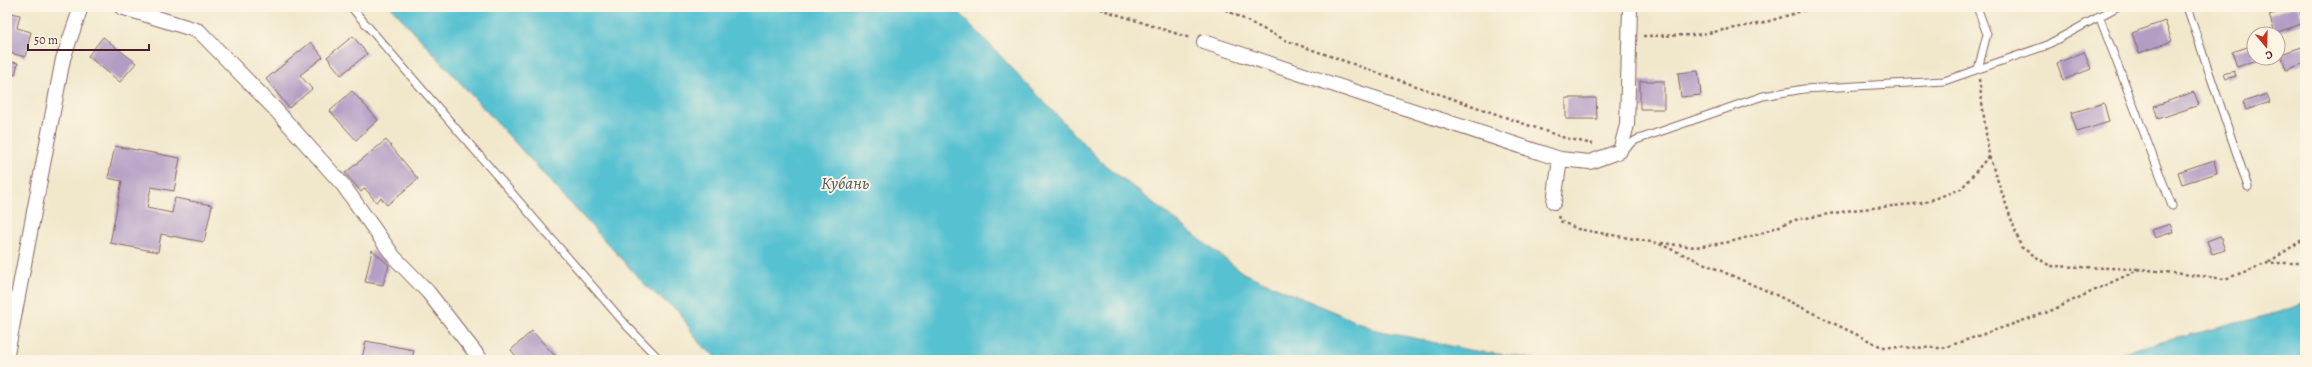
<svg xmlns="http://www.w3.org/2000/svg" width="2312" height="367" font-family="Alegreya,serif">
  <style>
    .water { fill: #57c1d1; stroke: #50707e }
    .building { fill: #b39dc5 }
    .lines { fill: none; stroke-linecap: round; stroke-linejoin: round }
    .lane-casing { stroke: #846563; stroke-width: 9 }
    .street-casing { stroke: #846563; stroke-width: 16 }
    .path { stroke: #846563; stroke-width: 2.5; stroke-dasharray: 3 3; stroke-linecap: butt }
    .lane { stroke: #fff; stroke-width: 7 }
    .street { stroke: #fff; stroke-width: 14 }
    .labels { text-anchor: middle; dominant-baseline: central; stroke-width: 4; stroke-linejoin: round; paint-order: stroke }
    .water-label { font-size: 17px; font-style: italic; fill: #4f5865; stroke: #fcf5e5 }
  </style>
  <rect width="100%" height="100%" fill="#fcf5e5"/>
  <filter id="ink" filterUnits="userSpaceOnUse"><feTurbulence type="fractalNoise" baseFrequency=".025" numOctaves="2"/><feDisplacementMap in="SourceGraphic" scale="8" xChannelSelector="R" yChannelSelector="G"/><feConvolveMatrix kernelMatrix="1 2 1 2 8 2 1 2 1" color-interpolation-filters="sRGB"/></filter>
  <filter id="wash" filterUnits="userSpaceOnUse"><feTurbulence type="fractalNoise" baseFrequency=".012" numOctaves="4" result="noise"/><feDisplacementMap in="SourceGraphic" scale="16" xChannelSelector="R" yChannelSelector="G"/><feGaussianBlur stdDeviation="0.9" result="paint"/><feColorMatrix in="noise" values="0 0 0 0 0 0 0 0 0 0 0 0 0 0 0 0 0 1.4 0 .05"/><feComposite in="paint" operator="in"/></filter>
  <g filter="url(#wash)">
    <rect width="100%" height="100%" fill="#f1e8cc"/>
    <path class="water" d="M391,7H954L1101,162L1243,273L1376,330L1469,350L1541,360H720L700,344L679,312L649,289Z
      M2305,303V360H2091L2284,311Z"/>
    <g id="blocks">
      <path class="building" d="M2293,7H2298L2304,23L2275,33L2269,15Z
        M7,12L20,15L17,28L31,32L25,57L7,52Z
        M2165,21L2172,41L2139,53L2132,33Z
        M353,36L367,54L341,75L327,57Z
        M103,37L136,63L120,82L88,56Z
        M311,42L323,57L300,75L312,89L289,108L266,79Z
        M2254,45V58H2263L2237,67L2232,52Z
        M2305,46V63L2286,70L2281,54Z
        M2084,52L2091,69L2063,80L2057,63Z
        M7,61L18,63L15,75L7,74Z
        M1698,71L1701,95L1681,97L1678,73Z
        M2234,71L2236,76L2225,79L2223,74Z
        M1640,81H1664V109H1640Z
        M352,91L378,120L356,140L330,111Z
        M2194,92L2199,105L2158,119L2154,106Z
        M2267,94L2270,102L2246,110L2243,102Z
        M1566,98H1596L1597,119H1566Z
        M2104,103L2109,122L2077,132L2071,113Z
        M386,140L418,179L387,205L381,198L376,202L365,188L361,192L345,173Z
        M115,146L180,158L174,191L151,187L147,208L172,213L175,198L212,205L204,242L161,234L158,252L110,243L122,181L108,178Z
        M2214,160L2217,173L2182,184L2178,172Z
        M2170,224L2173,232L2155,238L2152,230Z
        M2220,236L2225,250L2212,254L2207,241Z
        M372,250L389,265L383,285L365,282Z
        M532,331L558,359L557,360H519L511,350Z
        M366,341L414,350L412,360H357V357L362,358Z"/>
    </g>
  </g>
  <g filter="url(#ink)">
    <use href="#blocks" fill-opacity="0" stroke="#846563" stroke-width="1"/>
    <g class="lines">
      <defs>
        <path id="lane" d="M351,7L627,326L660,360
          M1977,7L1987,34L1978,69
          M2187,7L2248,187
          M2099,16L2172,206
          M1622,150L1636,140L1763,96L1804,89L1944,81L2045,46L2117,7"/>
        <path id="street" d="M121,7L199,31L274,108L343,185L394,257L428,292L481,360
          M1204,42L1560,159
          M1554,202L1560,159L1590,162L1620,151L1627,125L1630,7
          M7,354L63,59L81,7"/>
      </defs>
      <use href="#lane" class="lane-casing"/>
      <use href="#street" class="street-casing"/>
      <path class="path" d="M1094,7L1190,38
        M1220,7L1287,41L1565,138L1593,144
        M1643,36L1696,35L1763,23L1815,7
        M1979,79L1989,156L2021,247L2050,266L2139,269
        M1558,216L1560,221L1578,229L1657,243L1774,294L1882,347L1943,348L2048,312L2140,269L2225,279L2268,263H2305
        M1661,243L1695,247L1730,242L1759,234L1795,220L1852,210L1923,203L1961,189L1989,156
        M2269,262L2305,238"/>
      <use href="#lane" class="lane"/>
      <use href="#street" class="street"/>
    </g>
  </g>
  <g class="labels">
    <g class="water-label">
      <text x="845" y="183">Кубань</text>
    </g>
  </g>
  <rect width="2312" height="367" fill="none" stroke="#fcf5e5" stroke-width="24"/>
  <g transform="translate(2266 46) rotate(161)"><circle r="19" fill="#fcf5e5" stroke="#b59f9b"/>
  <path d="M0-3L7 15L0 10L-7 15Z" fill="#c8321e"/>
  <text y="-6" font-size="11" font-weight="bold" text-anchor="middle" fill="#4a1f2b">С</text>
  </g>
  <path d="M28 44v6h121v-6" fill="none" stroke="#4a1f2b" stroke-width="2"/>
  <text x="34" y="44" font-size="12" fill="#4a1f2b" stroke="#fcf5e5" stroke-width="3" paint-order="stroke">50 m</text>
</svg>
